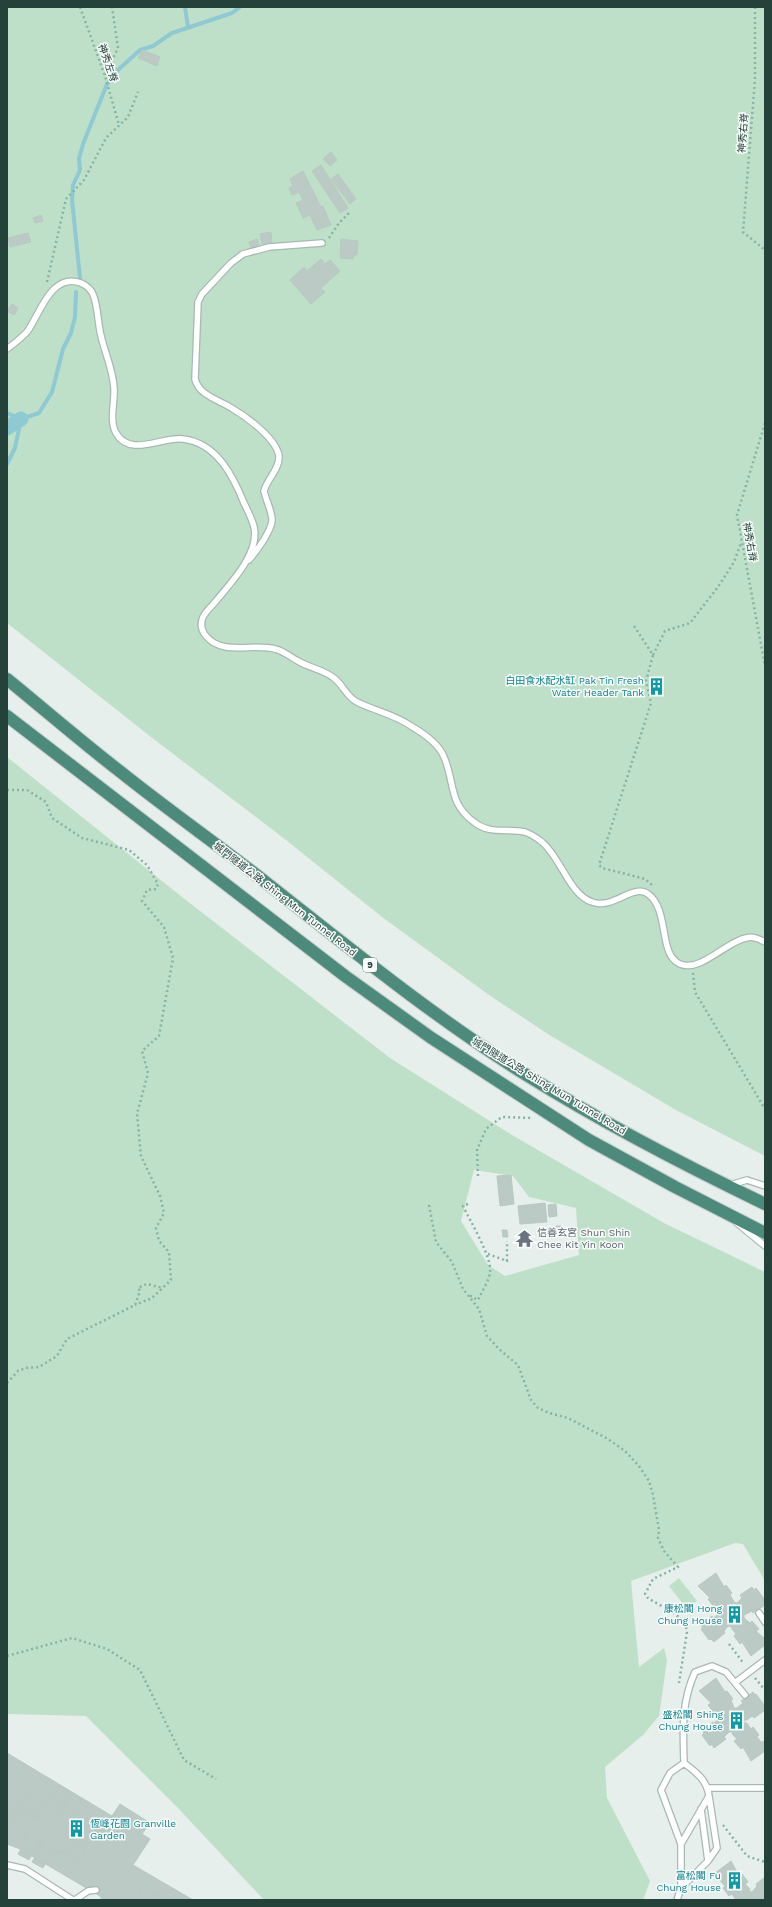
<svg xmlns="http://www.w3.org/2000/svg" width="772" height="1907" font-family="'Work Sans','Noto Sans TC',sans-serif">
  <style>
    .green { fill: #bfe0c8; fill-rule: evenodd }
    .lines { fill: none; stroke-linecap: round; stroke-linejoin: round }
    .stream { stroke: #8ec9d4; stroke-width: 4 }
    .canal { stroke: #8ec9d4; stroke-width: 15 }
    .building { fill: #bbcac4; stroke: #b8c9c2 }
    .service-casing { stroke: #a8b8b2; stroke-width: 8 }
    .trunk-casing { stroke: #c2cac8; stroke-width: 14 }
    .path { stroke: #86b3a5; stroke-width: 2.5; stroke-dasharray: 2 3; stroke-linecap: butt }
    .service { stroke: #fff; stroke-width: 5.5 }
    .trunk { stroke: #4c8a7c; stroke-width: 12 }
    .labels { text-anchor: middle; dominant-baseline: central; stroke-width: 3; stroke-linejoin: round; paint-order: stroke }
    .shield { fill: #f7fbf9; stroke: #637a73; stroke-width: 1 }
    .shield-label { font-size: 9px; font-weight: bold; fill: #24423a }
    .street-label { font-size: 10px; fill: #24423a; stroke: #f7fbf9 }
    .culture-label { font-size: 10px; fill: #0d838f; stroke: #f7fbf9; text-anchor: end }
    .worship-label { font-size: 10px; fill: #5b616d; stroke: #f7fbf9; text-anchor: start }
  </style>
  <rect width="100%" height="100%" fill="#e6efeb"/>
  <path class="green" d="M7,7H765V1156L676,1110L551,1036L489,995L382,917L286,840L151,737L7,623Z
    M7,757L182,897L390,1058L512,1135L664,1223L765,1272V1581L743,1544L735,1543L631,1581L639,1667L664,1648L667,1660L659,1716L643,1735L605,1767L607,1798L650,1881L643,1900H264L177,1807L86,1716L7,1714ZM474,1170L513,1176L529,1197L576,1208L579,1255L505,1276L488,1265L461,1221Z
    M679,1578L697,1601L687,1609L669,1586Z"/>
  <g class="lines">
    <path class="stream" d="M185,7L188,27
      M80,278L72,200L73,185L80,170L79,159L83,144L107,84L118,70L140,50L153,46L172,33L232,13L240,7
      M7,413L21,419
      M7,464L15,448L21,419L39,413L52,392L63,349L71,333L75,317L76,292"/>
    <path class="canal" d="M7,428L21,419"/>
  </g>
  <path class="building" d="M142,50L160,57L157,66L138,58Z
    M331,152L337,160L330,166L323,159Z
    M321,165L348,208L340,213L312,171Z
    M303,171L321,207L323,206L331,225L317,230L310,215L303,218L296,203L303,200L299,192L292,195L289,188L293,186L290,179Z
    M338,174L356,199L350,204L331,179Z
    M41,215L43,221L35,223L33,218Z
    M271,232L272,242L262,244L260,234Z
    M28,233L31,242L10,247L8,238Z
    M257,239L259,245L251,248L249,242Z
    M341,239L358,241L357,255H354L353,259L340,258Z
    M321,259L325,264L330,260L340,271L321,288L325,292L311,304L290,280L304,267L307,271Z
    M12,304L18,308L14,315L7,311Z
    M650,678H663L664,693H651Z
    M511,1175L514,1204L500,1206L497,1176Z
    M545,1203L547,1222L520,1224L518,1206Z
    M556,1204L557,1216L549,1217L548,1205Z
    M556,1226H561L562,1231L557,1232Z
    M502,1230H507L508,1237H503Z
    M716,1573L724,1587L726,1585L732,1593L730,1595L734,1602L737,1603L742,1598L740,1595L752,1587L754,1590L756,1588L765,1600L763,1602L765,1605L753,1613L752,1611L744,1615V1618L750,1623L752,1621L759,1629L756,1631L765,1639V1645L751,1656L742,1642L740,1644L734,1636L736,1634L732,1629V1627L728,1626L724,1631L725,1633L714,1642L711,1639L709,1640L701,1629L703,1628L701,1625L712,1616L713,1618L719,1614H722L723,1611H721L717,1605L714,1607L708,1599L710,1598L698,1586Z
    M716,1678L725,1692L727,1691L733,1699L731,1700L734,1708H737L743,1703L741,1701L753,1692L755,1695L756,1694L765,1706L763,1707L765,1710L754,1718L752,1716L747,1720H744V1723H747L751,1729L753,1727L759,1735L757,1737L762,1743L763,1741L765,1744V1751L751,1761L743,1747L741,1749L734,1741L737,1739L732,1734L733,1732H729L724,1737L726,1739L714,1748L712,1744L710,1746L702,1735L704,1733L702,1730L713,1722L714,1723L719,1719L723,1720L724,1717L717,1711L714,1713L708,1705L711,1703L699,1691Z
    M7,1753L112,1816L120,1804L150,1823L142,1834L150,1839L133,1865L193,1900H102L100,1896L20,1849L7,1844Z
    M60,1786L70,1792L57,1812L60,1814L73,1793L82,1799L69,1820L91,1833L85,1843L67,1832L65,1836L86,1849L80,1860L64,1851L51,1854L43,1868L32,1862L45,1839L42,1838L29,1860L18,1854L27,1838L23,1826L7,1817L14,1806L36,1819L38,1815L21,1804L27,1794L47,1807Z
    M731,1861L739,1876L742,1874L748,1882L745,1884L750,1889L749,1891L752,1892L757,1886L756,1884L765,1877V1900H736L732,1894L729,1896L723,1888L725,1886L714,1874Z
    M144,1886L154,1892L150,1900H136Z
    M157,1894L166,1899V1900H154Z
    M111,1895L121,1900H108Z"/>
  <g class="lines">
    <defs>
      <path id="service" d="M7,349C14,344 21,338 27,332C40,314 51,272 81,283C88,286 92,290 94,297C98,309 98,324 101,336C105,353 113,370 114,388C115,402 109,421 116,433C130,458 163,436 183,439C217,443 233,476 244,503C248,511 252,519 254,527C260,553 230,584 216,601C212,606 206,611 203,617C200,624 201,630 206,636C222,656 254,643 275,649C284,651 290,657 298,661C310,668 324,670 334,678C343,685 347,697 357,702C375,711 394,714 411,726C423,733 439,744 444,757C455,782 448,803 474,822C490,835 507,828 525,832C531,834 537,838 542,842C561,858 569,894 592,902C613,910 633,883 648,894C670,910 658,955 680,964C700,973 727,941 746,938C753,936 759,939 765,942
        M249,560C256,552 273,529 272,519C271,509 266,500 264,491C267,479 279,470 279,457C278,440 247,417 233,409C220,400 199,396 195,379L198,302L202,294L231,263L243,254L269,247L322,243
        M730,1185L747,1180L765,1186
        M737,1223L765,1246
        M759,1613L765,1622
        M736,1682L765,1660
        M684,1763C683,1730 681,1703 695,1672L712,1666L726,1672L745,1695
        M708,1788H765
        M681,1844L709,1796C707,1780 696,1772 684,1763
        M708,1861L717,1848L709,1796
        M7,1865L25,1869L73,1900
        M681,1888L708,1861L701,1809
        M75,1900L88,1891L96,1890
        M677,1900L681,1888V1844L661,1790L670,1773L684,1763"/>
      <path id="trunk" d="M7,679C45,710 83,743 122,773C167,809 214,842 259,877C347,946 433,1017 528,1076C605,1124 684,1165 765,1204
        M7,716L345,976L430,1037L589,1140L675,1187L765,1233"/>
    </defs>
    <use href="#service" class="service-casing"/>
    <use href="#trunk" class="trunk-casing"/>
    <path class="path" d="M80,7L105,76L119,125
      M755,7V79L743,232L765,250
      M105,75L118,48L112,7
      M329,238L339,223L351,211
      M47,282L66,199L84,180L106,138L128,117L138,92
      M765,423L737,515L765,666
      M634,626L653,655L646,681L651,703L599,865L602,868L645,879L652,885
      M653,655L665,631L690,623L718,587L734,562L741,543
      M7,790H27L46,802L52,818L82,838L129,850L147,865L158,884L156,889L147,890L142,901L164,927L173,958L159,1036L142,1051L148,1073L137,1114L141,1156L160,1196L164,1213L156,1228L159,1241L169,1252L171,1280L152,1298L135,1305
      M693,973L695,992L765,1109
      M478,1176L477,1150L486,1129L502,1117L532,1118
      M468,1204L463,1206C470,1221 492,1257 490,1272C489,1281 482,1291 478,1300L469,1295
      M429,1205L436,1242L452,1262L463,1289L479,1309L487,1336L499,1349L518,1365L531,1400L538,1408L549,1413L568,1418L608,1439L625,1451L639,1466L649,1481L653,1495L659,1530L658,1538L664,1551L678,1567L653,1579L645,1594L648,1598C661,1607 686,1615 687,1632L679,1683
      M488,1254L507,1261V1241
      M7,1383L18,1371L26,1368L39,1367L57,1356L67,1339L135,1305L140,1291L138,1288L147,1284L163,1288
      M729,1644L744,1664
      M7,1656L72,1638L107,1649L140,1670L184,1760L216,1779
      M755,1678L765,1690
      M723,1825L747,1856L765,1862"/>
    <use href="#service" class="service"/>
    <use href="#trunk" class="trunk"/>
  </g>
  <defs>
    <symbol id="building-bare" viewBox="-9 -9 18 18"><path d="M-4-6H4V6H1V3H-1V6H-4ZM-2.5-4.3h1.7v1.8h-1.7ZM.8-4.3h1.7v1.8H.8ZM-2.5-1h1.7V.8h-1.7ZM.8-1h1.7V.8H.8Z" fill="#0f9aa8" stroke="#f7fbf9" stroke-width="2.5" paint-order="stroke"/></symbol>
    <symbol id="temple-bare" viewBox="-9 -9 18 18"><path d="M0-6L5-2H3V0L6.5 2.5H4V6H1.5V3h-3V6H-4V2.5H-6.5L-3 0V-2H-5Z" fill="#6b7280" stroke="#f7fbf9" stroke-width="2.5" paint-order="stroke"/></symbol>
  </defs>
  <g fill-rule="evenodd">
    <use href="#building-bare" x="644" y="674" width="25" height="25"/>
    <use href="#temple-bare" x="512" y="1226" width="25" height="25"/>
    <use href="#building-bare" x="722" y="1602" width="25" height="25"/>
    <use href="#building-bare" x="724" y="1708" width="25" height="25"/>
    <use href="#building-bare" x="64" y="1816" width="25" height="25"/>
    <use href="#building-bare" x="722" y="1868" width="25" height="25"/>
  </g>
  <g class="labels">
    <rect class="shield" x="363" y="958" width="14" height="14" rx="3"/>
    <g class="shield-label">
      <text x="370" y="965">9</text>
    </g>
    <g class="street-label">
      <text transform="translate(108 63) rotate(71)">神秀左脊</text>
      <text transform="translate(743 133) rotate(-86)">神秀右脊</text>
      <text transform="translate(750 542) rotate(80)">神秀右脊</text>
      <text transform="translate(285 899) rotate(38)">城門隧道公路 Shing Mun Tunnel Road</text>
      <text transform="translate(549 1086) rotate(31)">城門隧道公路 Shing Mun Tunnel Road</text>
    </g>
    <g class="culture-label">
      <text x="644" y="680">白田食水配水缸 Pak Tin Fresh<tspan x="644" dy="12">Water Header Tank</tspan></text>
      <text x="722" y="1608">康松閣 Hong<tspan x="722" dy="12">Chung House</tspan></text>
      <text x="723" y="1714">盛松閣 Shing<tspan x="723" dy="12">Chung House</tspan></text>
      <text x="90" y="1823" text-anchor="start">恆峰花園 Granville<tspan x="90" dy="12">Garden</tspan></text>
      <text x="721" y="1875">富松閣 Fu<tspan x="721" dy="12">Chung House</tspan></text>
    </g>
    <g class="worship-label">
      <text x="537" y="1232">信善玄宮 Shun Shin<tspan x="537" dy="12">Chee Kit Yin Koon</tspan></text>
    </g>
  </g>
  <rect width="772" height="1907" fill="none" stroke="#24423a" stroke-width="16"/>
</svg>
